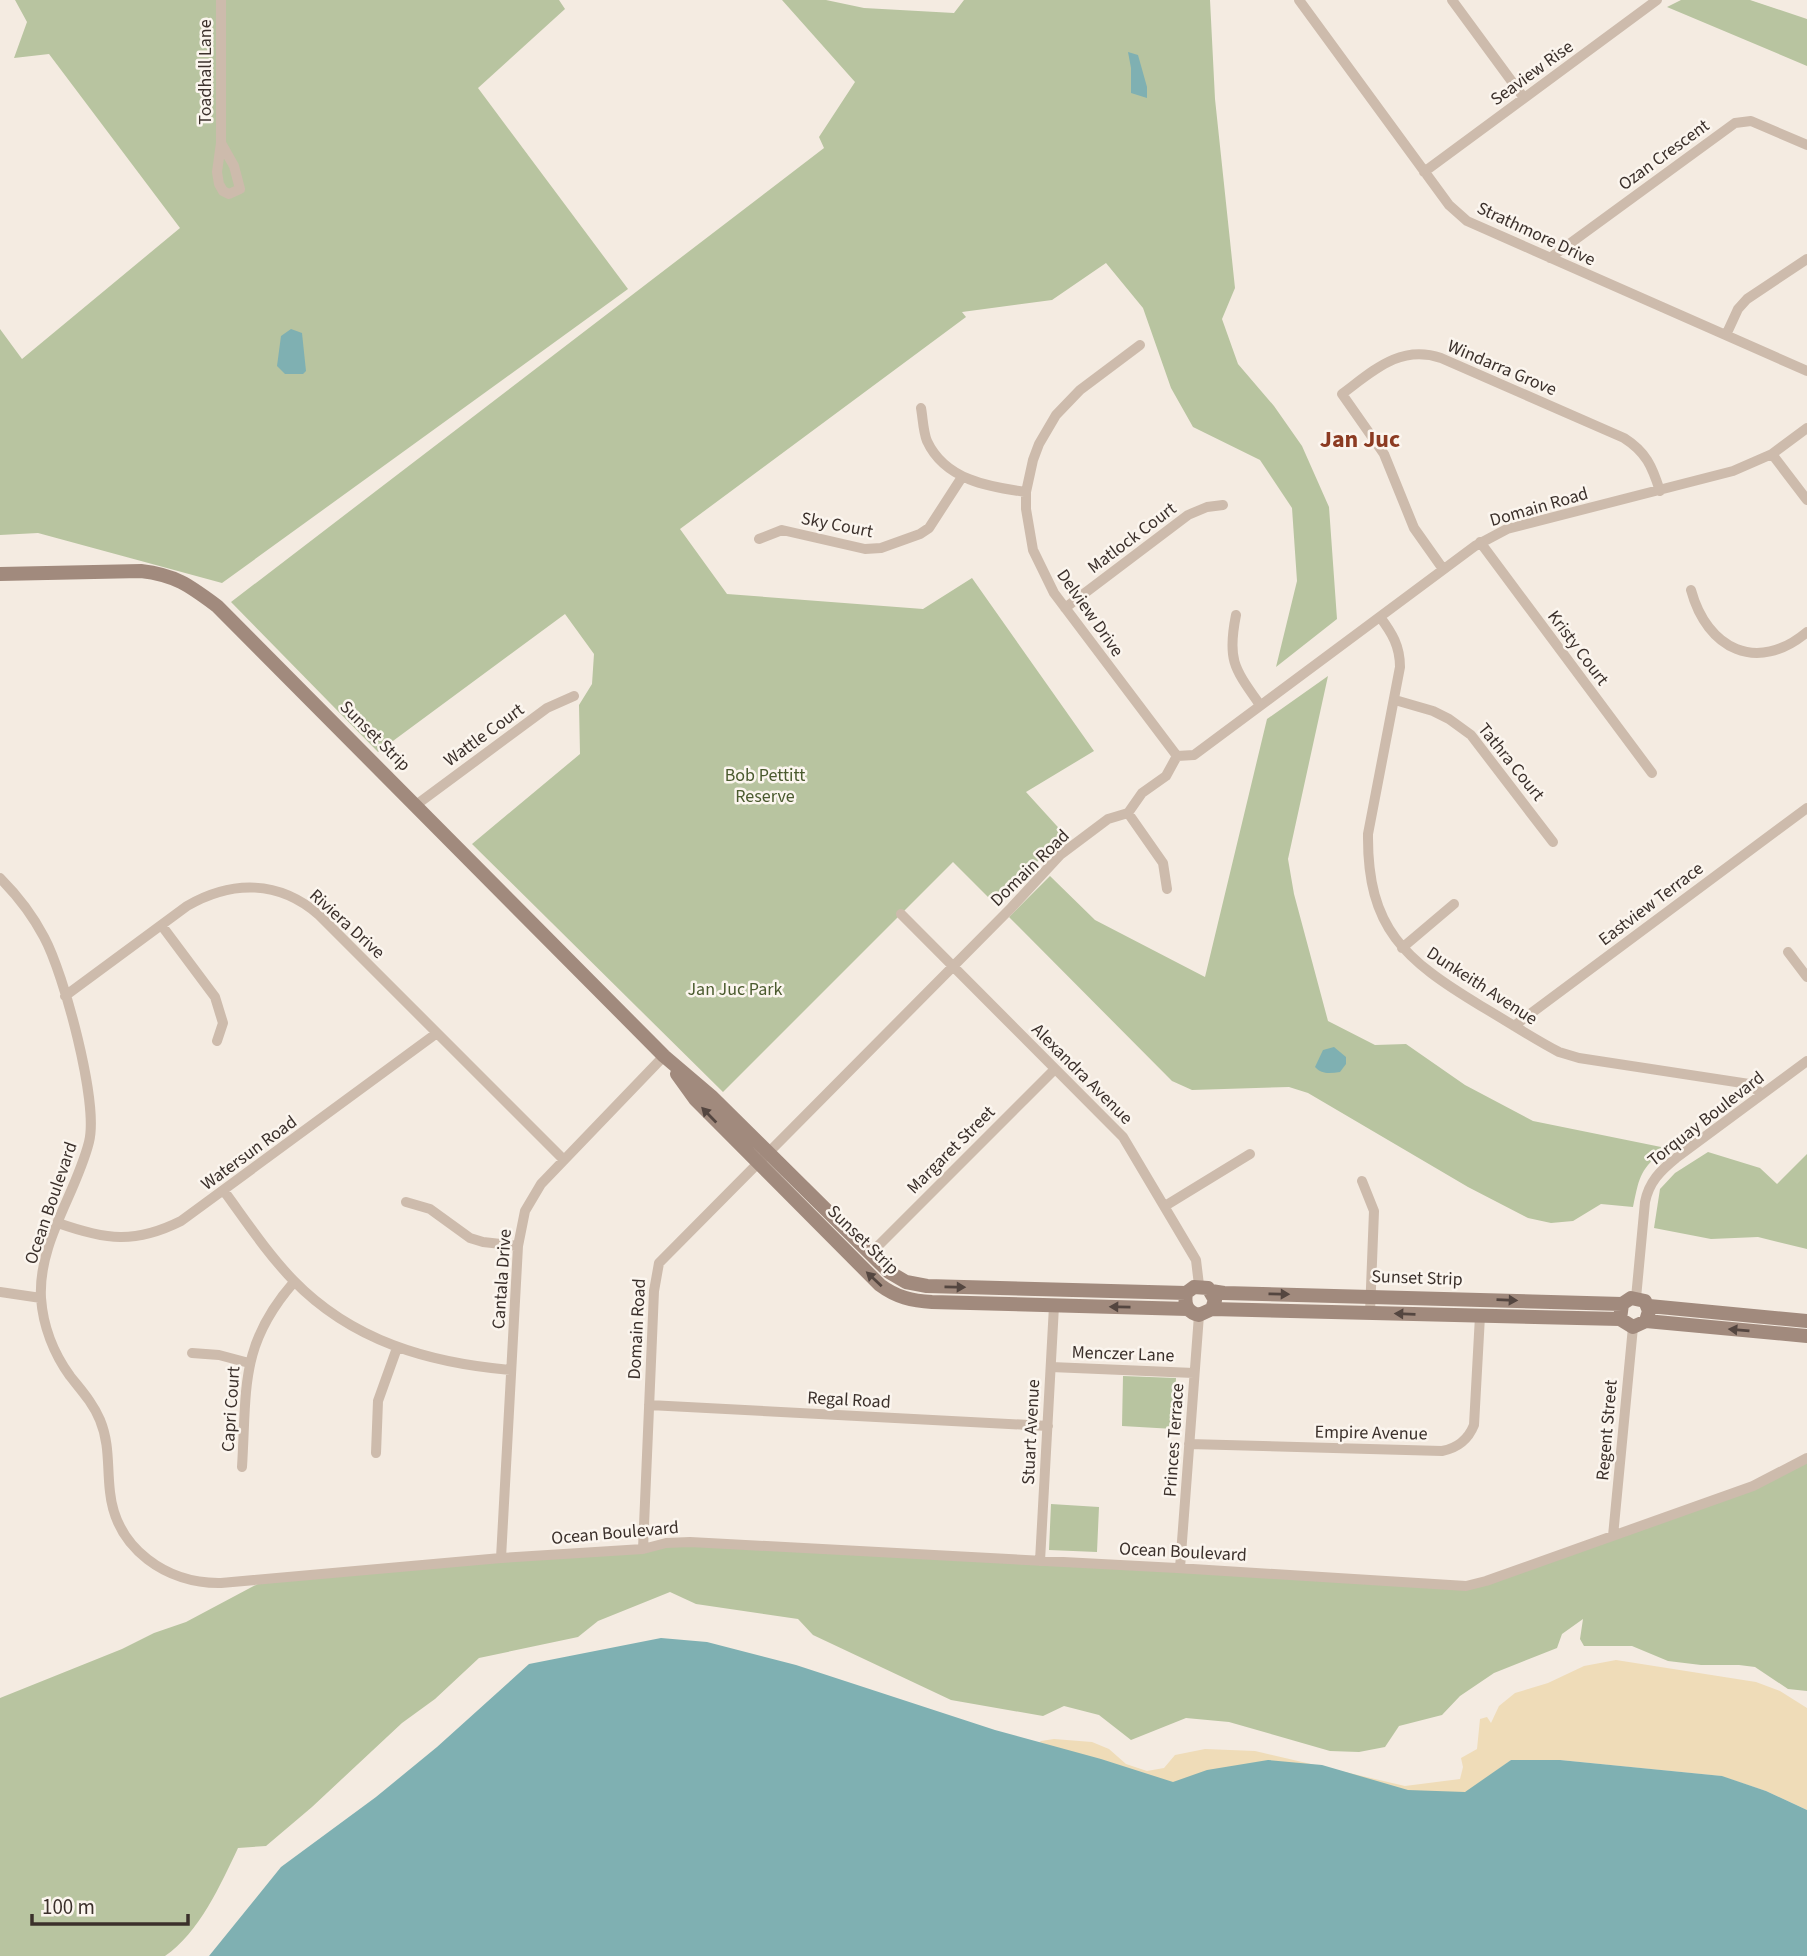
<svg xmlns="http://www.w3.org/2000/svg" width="1807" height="1956" font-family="'Source Sans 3',sans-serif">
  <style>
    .green { fill: #b8c4a0 }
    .sand { fill: #efdcb8 }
    .water { fill: #7fb0b2 }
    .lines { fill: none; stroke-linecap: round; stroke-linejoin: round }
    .street { stroke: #cdbbac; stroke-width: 10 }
    .secondary { stroke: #a18a7d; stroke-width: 14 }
    .oneway { fill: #544640 }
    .labels { text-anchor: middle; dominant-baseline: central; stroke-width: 5; stroke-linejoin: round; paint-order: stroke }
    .street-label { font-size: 18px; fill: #3b302b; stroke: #fbf5ee }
    .park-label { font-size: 18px; fill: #4a5a2e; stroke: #fbf5ee }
    .district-label { font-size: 24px; font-weight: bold; fill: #8c3b22; stroke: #fbf5ee }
  </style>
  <rect width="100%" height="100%" fill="#f4ebe1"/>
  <path class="green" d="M15,0H559L565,9L478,88L628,289L222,583L38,533L0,535V329L22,359L180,228L49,54L14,58L27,22Z
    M782,0H826L864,8L954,13L964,0H1210L1215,99L1235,288L1222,319L1238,364L1274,406L1302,446L1329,507L1337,619L1276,667L1297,581L1292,508L1260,460L1193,427L1171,388L1143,308L1106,263L1052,300L962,312L966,317L680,529L727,594L923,609L972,578L1094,751L1026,792L1066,836L1044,854L998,907L953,862L723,1092L472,844L580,754L579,705L592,684L594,654L565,614L378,752L231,602L824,148L819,137L855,82Z
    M1681,0H1750L1807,19V66L1667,7Z
    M1328,676L1288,859L1294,894L1328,1021L1375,1045L1406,1044L1465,1085L1533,1121L1666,1148C1640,1170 1640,1174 1633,1207L1601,1204L1573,1221L1551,1223L1528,1218L1468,1187L1308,1093L1289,1087L1192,1090L1172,1081L1009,917L1050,876L1095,920L1205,977L1267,719Z
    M1708,1152L1760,1168L1777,1184L1807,1154V1249L1758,1237L1711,1239L1654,1228L1660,1189L1675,1173Z
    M1123,1376L1176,1378L1174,1429L1122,1426Z
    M1807,1457V1691L1788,1689L1755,1667L1739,1665H1701L1668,1661L1632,1646H1584L1580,1639L1583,1619L1562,1634L1557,1648L1494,1673L1460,1696L1442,1715L1399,1726L1385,1747L1359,1752L1330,1751L1229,1722L1186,1718L1131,1740L1099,1715L1064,1706L1043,1716L951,1700L813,1635L798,1619L696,1604L670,1592L598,1621L578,1637L479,1658L435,1699L402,1723L312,1807L266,1846L238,1848C221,1884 199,1933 165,1956H0V1698L122,1649L154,1633L186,1622L267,1579L666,1543L1466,1586L1753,1486Z
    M1051,1504L1099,1507L1097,1552L1049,1550Z"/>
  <path class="sand" d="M1616,1660L1756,1682L1780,1691L1807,1708V1810L1766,1791L1721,1776L1560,1760H1511L1431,1819L466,1720L1032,1749L1041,1741L1054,1739L1092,1742L1109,1749L1126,1764L1147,1771L1164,1768L1175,1755L1205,1749L1255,1751L1405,1786L1460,1779L1463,1767L1461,1758L1477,1749L1480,1719L1487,1717L1491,1723L1499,1706L1515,1693L1548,1683L1584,1666Z"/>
  <path class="water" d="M1128,52L1138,55L1147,87V98L1131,93V68Z
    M291,329L302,333L306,371L303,374H285L277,366L281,336Z
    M1334,1047L1346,1057V1064L1340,1072C1331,1073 1322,1075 1315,1067L1323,1050Z
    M661,1638L707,1642L796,1665L995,1730L1101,1759L1173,1782L1207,1770L1268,1760L1322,1765L1408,1790L1465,1792L1511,1760H1560L1722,1776L1766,1791L1807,1810V1956H209L281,1867L376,1797L437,1747L529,1664Z"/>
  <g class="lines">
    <path class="street" d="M221,0V143L217,172L219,184L223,191L229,194L240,189L234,166L221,143
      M1299,0L1449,205L1467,221L1807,371
      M1452,0L1524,98
      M1424,172L1657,0
      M1550,258L1735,123L1751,121L1807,145
      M1726,335L1738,309L1747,299L1807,259
      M1140,345L1080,390L1056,415L1039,444L1033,460L1026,492V509L1033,550L1054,593L1177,756
      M921,408C923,419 923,431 927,441C945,480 989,487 1026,492
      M1772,454L1807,500
      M759,539L782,530L865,549L881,548L920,534L929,528L962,477
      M1480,542L1652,773
      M1443,569L1414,528L1384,454L1342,394C1373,371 1400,344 1441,358L1624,438C1646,452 1652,466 1660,491
      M1691,590C1707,649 1757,674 1807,632
      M1065,608L1188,515L1207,507L1223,505
      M1236,615C1227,660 1234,668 1260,705
      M1380,617C1392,633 1400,646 1400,667L1368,834C1367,929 1405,960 1481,1006C1507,1021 1532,1038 1559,1052L1579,1058L1749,1084L1762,1094
      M1395,700L1433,711L1449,719L1471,735L1553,842
      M416,805L547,708L574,696
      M1128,813L1163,863L1167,889
      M0,878C17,895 33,916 44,937C64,974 99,1103 89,1142C76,1194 38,1242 41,1298C43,1326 54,1354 70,1376C81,1390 93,1403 100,1420C110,1444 107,1467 110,1492C116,1549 167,1584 221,1583L501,1558L643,1549L666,1543L690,1542L1177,1568L1466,1586L1486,1581L1753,1486L1807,1458
      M901,914L1123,1137L1196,1260L1199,1285
      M162,926L215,997L223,1023L217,1041
      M1402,948L1454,904
      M1788,952L1807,977
      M65,996L187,906C232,880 279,880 319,915L564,1160
      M1514,1026L1807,808
      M1362,1181L1374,1211L1370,1313
      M224,1191C246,1221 267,1253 293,1280C352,1341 429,1363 511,1370
      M406,1202L430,1209L470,1238L483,1242L518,1246
      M1165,1206L1250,1154
      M58,1223C106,1240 135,1244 181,1221L437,1033
      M870,1254L1055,1069
      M0,1292L41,1298
      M1636,1298L1645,1202C1649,1182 1660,1171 1676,1158L1807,1061
      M192,1353L219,1355L249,1363
      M1051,1367L1194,1373
      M649,1405L1048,1426
      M1189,1444L1442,1451C1458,1448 1468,1440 1474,1425L1480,1316
      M376,1453L378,1401L397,1348
      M242,1467C247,1388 239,1345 294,1282
      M1613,1536L1633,1327
      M643,1549L654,1291L659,1263L1011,908L1060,855L1108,819L1128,813L1142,793L1166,776L1177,756L1194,755L1475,546L1507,529L1733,471L1772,454L1807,428
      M501,1558L518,1246L525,1211L541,1184L664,1056
      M1040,1561L1054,1306
      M1180,1568L1199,1315"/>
    <path class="secondary" d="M0,574L141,571C176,575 190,586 217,606L664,1056L711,1096L889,1272L906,1282L927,1286L1186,1293
      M677,1074L695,1099L880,1285C896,1297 912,1301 932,1302L1188,1309
      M1211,1291L1224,1293L1622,1304
      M1649,1306L1807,1321
      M1212,1309L1215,1300L1208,1288L1194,1287L1186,1293C1184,1305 1187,1312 1199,1315L1212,1309L1620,1319
      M1646,1321L1649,1311L1645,1301L1631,1298L1622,1304L1620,1319L1633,1327L1646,1321L1807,1336"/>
  </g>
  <defs><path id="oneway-solid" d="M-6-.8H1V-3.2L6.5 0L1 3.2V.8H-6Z" transform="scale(1.75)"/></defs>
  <g class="oneway">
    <use href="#oneway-solid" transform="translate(709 1115) rotate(-134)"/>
    <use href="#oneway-solid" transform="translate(874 1279) rotate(-137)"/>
    <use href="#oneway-solid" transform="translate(955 1287) rotate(1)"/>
    <use href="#oneway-solid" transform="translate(1279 1294) rotate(1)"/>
    <use href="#oneway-solid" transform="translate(1507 1300) rotate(2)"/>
    <use href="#oneway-solid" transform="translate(1120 1307) rotate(-179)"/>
    <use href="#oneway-solid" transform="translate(1405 1314) rotate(-178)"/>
    <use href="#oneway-solid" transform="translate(1739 1330) rotate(-175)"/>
  </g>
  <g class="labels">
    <g class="street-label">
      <text transform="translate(205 72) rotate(-90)">Toadhall Lane</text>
      <text transform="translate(1532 73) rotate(-36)">Seaview Rise</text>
      <text transform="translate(1664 155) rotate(-36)">Ozan Crescent</text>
      <text transform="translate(1536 234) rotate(25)">Strathmore Drive</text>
      <text transform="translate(1502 368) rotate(23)">Windarra Grove</text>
      <text transform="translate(1539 507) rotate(-16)">Domain Road</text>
      <text transform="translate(837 525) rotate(11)">Sky Court</text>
      <text transform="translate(1132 538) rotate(-37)">Matlock Court</text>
      <text transform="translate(1090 613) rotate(55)">Delview Drive</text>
      <text transform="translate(1578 648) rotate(53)">Kristy Court</text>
      <text transform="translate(484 735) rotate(-36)">Wattle Court</text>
      <text transform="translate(375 736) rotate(45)">Sunset Strip</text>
      <text transform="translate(1511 762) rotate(51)">Tathra Court</text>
      <text transform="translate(1030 868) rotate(-44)">Domain Road</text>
      <text transform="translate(1651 904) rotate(-37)">Eastview Terrace</text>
      <text transform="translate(347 924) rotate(42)">Riviera Drive</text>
      <text transform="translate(1482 986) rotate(33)">Dunkeith Avenue</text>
      <text transform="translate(1082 1074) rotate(45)">Alexandra Avenue</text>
      <text transform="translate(1706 1119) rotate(-38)">Torquay Boulevard</text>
      <text transform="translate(951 1150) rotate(-45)">Margaret Street</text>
      <text transform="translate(249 1153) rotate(-36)">Watersun Road</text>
      <text transform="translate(51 1203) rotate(-71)">Ocean Boulevard</text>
      <text transform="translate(863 1240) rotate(44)">Sunset Strip</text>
      <text transform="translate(1417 1278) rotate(2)">Sunset Strip</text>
      <text transform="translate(502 1279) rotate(-86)">Cantala Drive</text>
      <text transform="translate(637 1329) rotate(-87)">Domain Road</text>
      <text transform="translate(1123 1354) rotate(2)">Menczer Lane</text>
      <text transform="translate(849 1400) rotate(3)">Regal Road</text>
      <text transform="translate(231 1409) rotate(-86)">Capri Court</text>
      <text transform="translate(1607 1430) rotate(-85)">Regent Street</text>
      <text transform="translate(1031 1432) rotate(-87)">Stuart Avenue</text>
      <text transform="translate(1371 1433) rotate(1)">Empire Avenue</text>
      <text transform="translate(1174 1440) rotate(-86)">Princes Terrace</text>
      <text transform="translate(615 1533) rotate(-5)">Ocean Boulevard</text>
      <text transform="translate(1183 1552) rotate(3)">Ocean Boulevard</text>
    </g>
    <g class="park-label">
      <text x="765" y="775">Bob Pettitt<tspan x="765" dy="21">Reserve</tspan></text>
      <text x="735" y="989">Jan Juc Park</text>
    </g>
    <g class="district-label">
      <text x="1360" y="439">Jan Juc</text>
    </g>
  </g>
  <path d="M32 1914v10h156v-10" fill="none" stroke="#3b302b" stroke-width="3.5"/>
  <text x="42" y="1914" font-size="21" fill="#3b302b" stroke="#fbf5ee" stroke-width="5" paint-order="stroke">100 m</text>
</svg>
